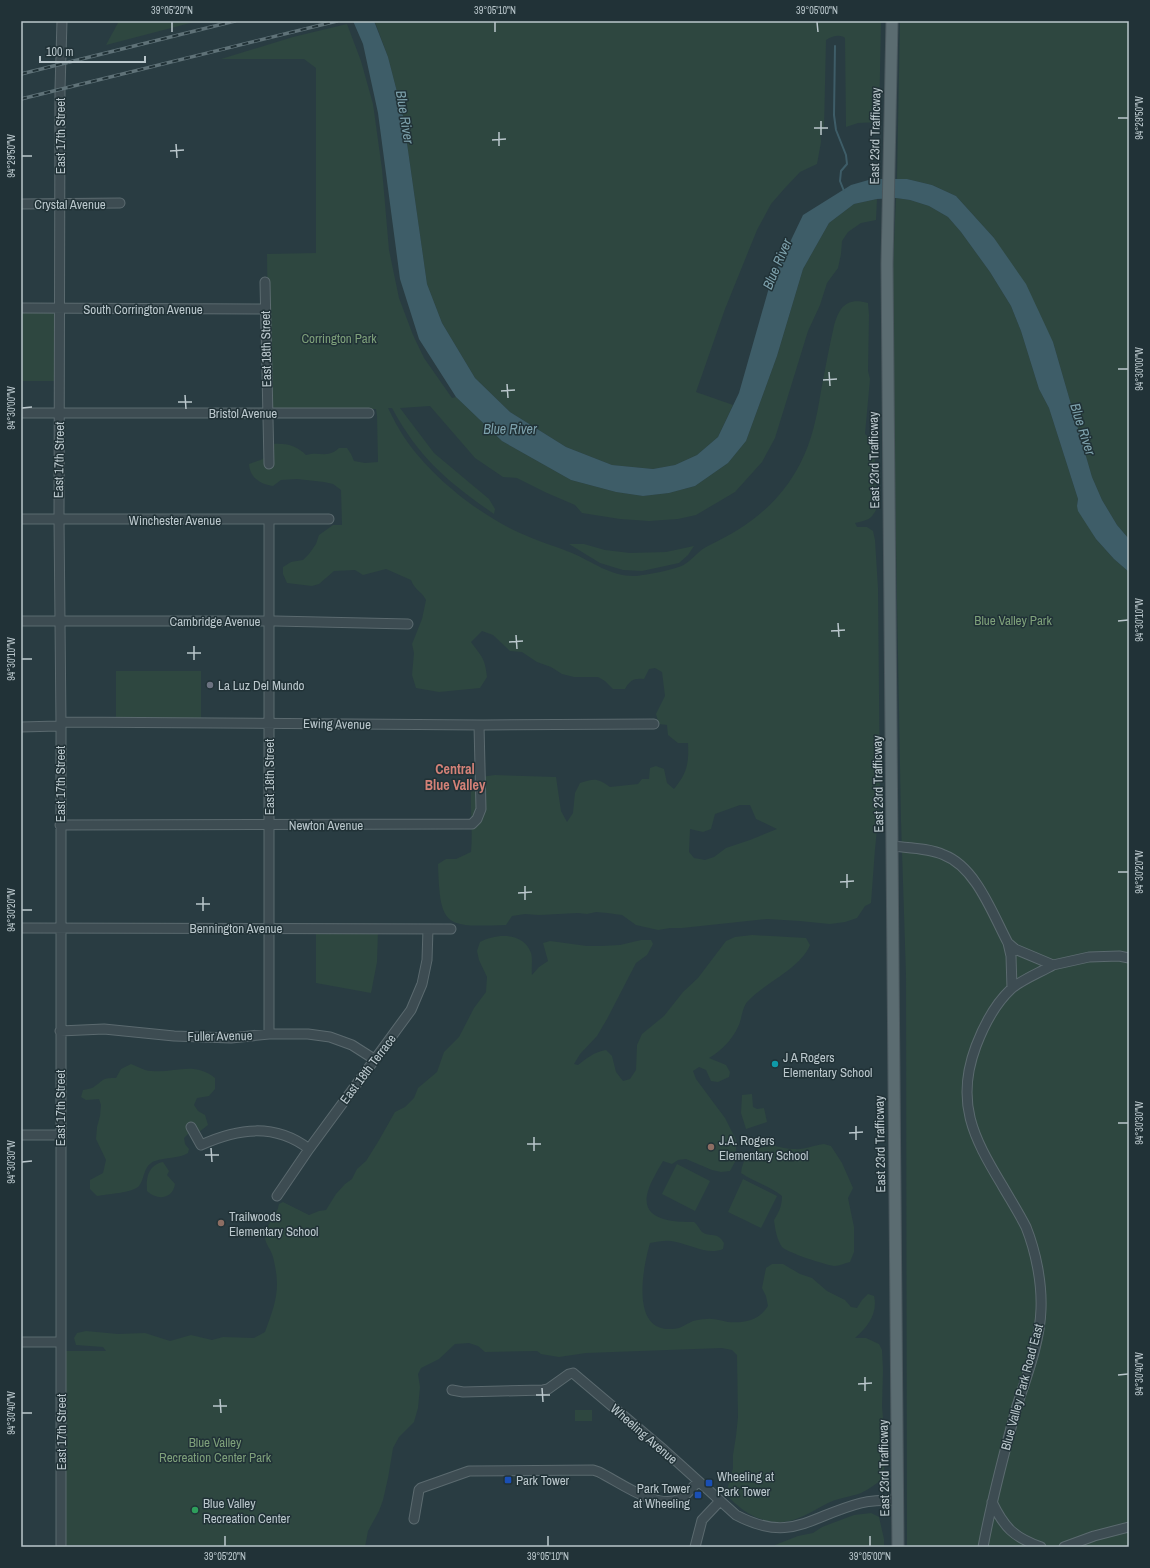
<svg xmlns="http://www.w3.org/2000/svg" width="1150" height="1568" font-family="'Archivo Narrow',sans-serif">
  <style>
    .green { fill: #2e4740; fill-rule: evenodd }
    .water { fill: #3e5d68 }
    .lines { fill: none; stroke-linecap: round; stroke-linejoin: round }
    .stream { stroke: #3e5d68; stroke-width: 2 }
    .minor-casing { stroke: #5b6a6f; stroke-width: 11 }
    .major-casing { stroke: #4a585e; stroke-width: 13 }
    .minor { stroke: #3d4c52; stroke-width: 9 }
    .major { stroke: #5b6c71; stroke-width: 11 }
    .rail-casing { stroke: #5f7278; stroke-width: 3.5 }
    .rail { stroke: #213237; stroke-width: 2; stroke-dasharray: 6; stroke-linecap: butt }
    .ticks { fill: none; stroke: #bac7cc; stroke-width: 1.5 }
    .worship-dot { fill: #6b7280; stroke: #213237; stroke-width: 1.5 }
    .culture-dot { fill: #0f9aa8; stroke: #213237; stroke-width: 1.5 }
    .education-dot { fill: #8d6e63; stroke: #213237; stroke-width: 1.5 }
    .transit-dot { fill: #1a4fb4; stroke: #213237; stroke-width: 1.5 }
    .leisure-dot { fill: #2e9e5b; stroke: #213237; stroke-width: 1.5 }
    .labels { text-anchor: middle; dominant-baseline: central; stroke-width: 3; stroke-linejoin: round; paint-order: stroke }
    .street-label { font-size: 13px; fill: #bac7cc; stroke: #213237 }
    .park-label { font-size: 13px; fill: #7ea07a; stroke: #213237 }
    .poi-label { font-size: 13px; fill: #bac7cc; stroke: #213237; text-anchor: start }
    .water-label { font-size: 14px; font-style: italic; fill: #7da1ac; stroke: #213237 }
    .neighbourhood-label { font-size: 14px; font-weight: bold; fill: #d38177; stroke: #213237 }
    .neatline { fill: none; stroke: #bac7cc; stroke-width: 1.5 }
    .ticks-label { font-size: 10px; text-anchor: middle; fill: #bac7cc }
  </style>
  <rect width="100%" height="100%" fill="#293c42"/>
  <path class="green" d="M119,21H198L106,45Z
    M376,21H881L879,122L858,123L846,127L845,38C840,34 832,36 826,40L824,129L820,132L821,142L817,164L800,172L784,189L771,204L757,230L725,309L696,392L733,405L718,437L697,455L675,465L653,469L612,465L566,447L510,412L475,378L442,323L427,284L403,115L388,57L375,22Z
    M900,21H1129V539L1117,525L1102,500L1092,477L1053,342L994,238L956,196L932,185L907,179H897Z
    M347,24L361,61L373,104L382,169L389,250L399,298L413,335L424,358L452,398L456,397L502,441L571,480L616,492L643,496L669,493L695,486L728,463L746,441L777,356L803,269L829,223L854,204L877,199L876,220L861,223L848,232L842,241L841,254L838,268L827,283L820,305L808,331L775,438L762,462L735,492L696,515L678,519L649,521L620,519L582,513L575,505L547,493L517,478L503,477L475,458L430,406L400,408L434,453L489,499L495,509L494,514C448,482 419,458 392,408H388C393,418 398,428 404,437C430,476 478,514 520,533C537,541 555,546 572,553C593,562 610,576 634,576C642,576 679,569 685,564C693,559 699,550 708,546C748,527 779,504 800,464C812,441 817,416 821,391C825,369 829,348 834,326C839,308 846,297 868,303L869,315L868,371L870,379L865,434L874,442L877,508C871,520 868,520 855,523L857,527H867L873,531L875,540L878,588L880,799L875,849L871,903L865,906L857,918L845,922L830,924L800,921L767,919L682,928H670L658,930L636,925L622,915L607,913L596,912L587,914L578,913L539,915L525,914L512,916L506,925C445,927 440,928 438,864L446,859H456L471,852C473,830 470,808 471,786L481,777L495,775L556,777L561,811L567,822L573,813L575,793L580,783C594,778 598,778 610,787L638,784L642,779H649L650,768L656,766L664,769L667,783L674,789C687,773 689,764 688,743H678L668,735L667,725L659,724L656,714L665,696L662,672L655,668L649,669L644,679C634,678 630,680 625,689H613L605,681L598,677H574L562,674L551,667L537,662L522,652L510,651L493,635L482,631L471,642C482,657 485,658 487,677L480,688L439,692L416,688L412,675L414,653L412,644L422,619L426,600C421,590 415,591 411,580L386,569L363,575L355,570L334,571L319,584L312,586L287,583L283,574V567L291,562L303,560L309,554L316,544L319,535L333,525H342L341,490L333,484L324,482L297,479L281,480L273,486C260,484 250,478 249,464L263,459L272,444C286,443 296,445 306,455C320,451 327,459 339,448H347L351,454L354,461L365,463L378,462L377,415L376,409L277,411L274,410L269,404L267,254L316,253V68L304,59H221L293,37ZM740,805H750L756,819L777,829L750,840L726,848L714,857L705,860L694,858L689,852L690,829L703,832L711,829L715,814Z
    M896,198L910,200L929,206L948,217L961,232L990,272L1011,306L1021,331L1039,389L1049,408L1078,499L1077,506L1096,539L1114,559L1129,572V1547H907L906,975L901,821L893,377V267Z
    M21,312L53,313L55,316V381H21Z
    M569,544H584L605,550L630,553L666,552L694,546L688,555L679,563L642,571L623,570L600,563Z
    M116,671H201V719H116Z
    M316,931H378L377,962L371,993L316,983Z
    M752,935L806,938L810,945C800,969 766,982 748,1001C742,1007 742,1019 738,1027C732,1040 721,1051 709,1058L726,1065L730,1072L729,1077L718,1082L711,1081L706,1070L699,1067L693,1071L696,1079L725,1118L736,1140V1160L730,1171L721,1172L712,1170L686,1159L678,1160L672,1164L663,1161C658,1170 651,1181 648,1191C639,1221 674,1222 694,1222C698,1225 699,1229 702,1232C711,1238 717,1231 724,1243L723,1249C707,1256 688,1243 671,1241C664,1240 657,1242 650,1243C643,1267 630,1332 672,1329C679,1329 683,1326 689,1323C694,1320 701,1319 707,1319C714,1318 721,1321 728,1322C745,1323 758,1321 768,1306L766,1296L762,1288L766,1268L772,1264H783L800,1274L812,1278L827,1291L845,1300L851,1307L857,1308L862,1300L868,1294L874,1296C878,1313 868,1327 855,1338H866L879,1344L882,1350L883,1370L882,1407L885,1438L884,1474L882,1480C875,1484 868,1490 861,1493C850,1497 837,1498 826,1504C816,1509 807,1515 796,1519C769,1529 743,1514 726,1494L733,1468V1455L736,1436L738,1417L737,1355L732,1350L722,1348L586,1353L559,1357L541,1354L537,1351L485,1352L478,1346L469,1343L455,1344L439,1359L421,1368L418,1374L420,1387L418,1408L414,1422L399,1437L393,1448L388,1478L383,1500L379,1511L368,1531L365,1547L67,1545L65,1543L64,1351H106L103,1347L76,1345L74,1338L77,1333L86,1331L118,1334L145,1333L170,1341L191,1335L212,1340L223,1337L254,1338L265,1332C276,1302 281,1289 273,1257C271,1248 264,1244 265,1234C267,1222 277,1217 279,1204L283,1202L309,1215L319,1211L326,1210L336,1194L345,1184L352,1179L357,1169L366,1161L378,1142L395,1112L405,1107L414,1098L418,1088L437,1072L444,1052L459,1037L474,1008L486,992L487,977L479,960L477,951L480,942C496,933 524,932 531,953C533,959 531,969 532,975L539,967L548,961L543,943L550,941L587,946H601L620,945L641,940H651L653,944L647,955L636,963L607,1019L597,1036L580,1054L574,1064L578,1065C587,1058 594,1052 606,1050L612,1056L616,1072L623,1081L630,1079L636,1070L637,1045L642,1034L664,1016L683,992L698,978L726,941L735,937Z
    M131,1064C136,1066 140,1068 145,1070C171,1076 192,1059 215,1078V1089L209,1096L197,1098L194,1105L198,1111L205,1115L208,1125L199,1132L189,1133L184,1138L185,1144L189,1149L188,1153C178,1159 166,1157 155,1161C143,1165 145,1179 139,1186C133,1193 107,1194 97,1196L90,1189V1180L103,1173L106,1160L96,1139L97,1127L100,1116L101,1105L99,1099L86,1100L81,1097L83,1090C87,1089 92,1089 95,1086C105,1079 102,1078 116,1078L121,1069Z
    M752,1094L753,1107L757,1109L764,1108L767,1122L746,1129L741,1113L742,1095Z
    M824,1144L831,1146L842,1163L853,1188L848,1198L854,1227V1252L850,1262C845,1263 839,1266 835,1266C826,1265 788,1253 782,1247C777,1240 775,1229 774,1220C779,1212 782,1206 782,1196C770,1186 754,1182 741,1173C743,1153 756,1146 775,1146C781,1147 787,1149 794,1149C804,1150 814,1145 824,1144Z
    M163,1162L169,1171L167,1175L175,1184C173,1199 157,1201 147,1191C146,1178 148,1165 163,1162Z
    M677,1164L710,1181L695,1211L662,1194Z
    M743,1179L777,1196L761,1228L728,1212Z
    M575,1410H592V1421H575Z
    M871,1513L879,1517L884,1539V1547H774L775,1545L798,1536L813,1533L822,1527L854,1515Z"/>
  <path class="water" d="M353,21H374L388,57L403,115L427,284L442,323L475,378L510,412L566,447L612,465L653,469L675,465L697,455L718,437L739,393L770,284L803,215L851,185L872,179H907L932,185L956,196L994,238L1026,284L1053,342L1092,477L1102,500L1117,525L1129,539V572L1114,559L1096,539L1078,511L1077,506L1078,499L1049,408L1039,389L1021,331L1011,306L990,272L961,232L948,217L929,206L910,200L896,198L877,199L854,204L829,223L803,269L777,356L746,441L728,463L695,486L669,493L643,496L616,492L571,480L502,441L456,397L419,339L400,279L378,113L363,44Z"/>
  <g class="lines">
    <path class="stream" d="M835,46L834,115L836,130L846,155L847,164L841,171L840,181L844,191"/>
    <defs>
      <path id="minor" d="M21,204L120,203
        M265,282L269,464
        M21,308L265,309
        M21,413H369
        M21,519H329
        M21,621H275L408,624
        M21,727L58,726L64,722L483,725L654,724
        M60,825L472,824L477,819L481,809L479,725
        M892,846C909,848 929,848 944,855C976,867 993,915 1008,943L1015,949L1053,965L1089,957L1119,956L1129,958
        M21,928L451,929
        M1008,943L1011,956L1012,988
        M60,1031L104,1029L174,1036L231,1038L269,1034H308L330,1037L352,1045L374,1059
        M269,1034V520
        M191,1127L201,1145C238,1128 275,1123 309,1149
        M21,1135H60
        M277,1196L309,1149L411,1010L422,984L427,960L428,929
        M21,1342H61
        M452,1390L463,1392L543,1390L548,1389L569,1374L573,1373L664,1450L736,1515C791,1544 810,1516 861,1503C873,1500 886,1500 898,1500
        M992,1502C1004,1527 1013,1537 1041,1547
        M414,1519L419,1490L421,1488L469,1471L593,1470L599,1472C621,1483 656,1510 680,1499C687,1495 693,1487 698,1481
        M61,1547V725L59,519L60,89L62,21
        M695,1547L702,1520L719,1502
        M983,1547C992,1499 1004,1453 1017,1406C1027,1375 1040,1342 1041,1309C1042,1283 1036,1252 1026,1227C1019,1213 1010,1199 1002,1185C973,1137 955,1102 976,1046C984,1025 995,1004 1011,989C1021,980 1041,972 1053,965
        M1064,1547L1094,1536L1129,1527"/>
      <path id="major" d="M892,21L887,264L898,1547"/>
    </defs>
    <use href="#minor" class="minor-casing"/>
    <use href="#major" class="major-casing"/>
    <use href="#minor" class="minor"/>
    <use href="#major" class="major"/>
    <defs>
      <path id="rail" d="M21,74L235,21
        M21,99L337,21"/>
    </defs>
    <use href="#rail" class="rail-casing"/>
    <use href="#rail" class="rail"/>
  </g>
  <path class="ticks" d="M172,22V32M495,22V32M817,22L818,32M1118,118H1128M821,121V135M814,128H828M499,132V146M492,140L506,139M176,144L177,158M170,151L184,150M22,156H32M1118,369H1128M829,372L830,386M823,380L837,379M507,384L508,398M501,391L515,390M185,395L186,409M178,402H192M22,408L32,407M1118,621L1128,620M838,623L839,637M831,631L845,630M516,635L517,649M509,642L523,641M194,646V660M187,653H201M22,659H32M1118,872H1128M847,874V888M840,882L854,881M525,886V900M518,893L532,892M203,897V911M196,904H210M22,910H32M1118,1123H1128M856,1126V1140M849,1133L863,1132M534,1137V1151M527,1144H541M211,1148L212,1162M205,1155H219M22,1162L32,1161M1118,1375L1128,1374M865,1377V1391M858,1384L872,1383M542,1388L543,1402M536,1395H550M220,1399L221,1413M213,1406H227M22,1413H32M225,1536V1546M548,1536V1546M870,1536V1546"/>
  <circle class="worship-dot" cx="210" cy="685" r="4"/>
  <circle class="culture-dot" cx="775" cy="1064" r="4"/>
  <g class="education-dot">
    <circle cx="711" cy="1147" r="4"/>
    <circle cx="221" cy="1223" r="4"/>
  </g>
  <g class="transit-dot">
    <rect x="504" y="1476" width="8" height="8" rx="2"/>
    <rect x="705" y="1479" width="8" height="8" rx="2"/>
    <rect x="694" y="1491" width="8" height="8" rx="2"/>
  </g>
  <circle class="leisure-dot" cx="195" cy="1510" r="4"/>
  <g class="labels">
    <g class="street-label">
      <text transform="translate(60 136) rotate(-90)">East 17th Street</text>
      <text transform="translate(875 136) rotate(-89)">East 23rd Trafficway</text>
      <text x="70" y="204">Crystal Avenue</text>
      <text x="143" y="309">South Corrington Avenue</text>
      <text transform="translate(266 349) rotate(-91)">East 18th Street</text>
      <text x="243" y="413">Bristol Avenue</text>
      <text transform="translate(59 460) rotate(-89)">East 17th Street</text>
      <text transform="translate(874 460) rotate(-91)">East 23rd Trafficway</text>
      <text x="175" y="520">Winchester Avenue</text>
      <text x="215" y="621">Cambridge Avenue</text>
      <text transform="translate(337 724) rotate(1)">Ewing Avenue</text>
      <text transform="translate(269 777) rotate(-90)">East 18th Street</text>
      <text transform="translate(60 784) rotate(-90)">East 17th Street</text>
      <text transform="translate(878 784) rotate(-91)">East 23rd Trafficway</text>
      <text x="326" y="825">Newton Avenue</text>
      <text x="236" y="928">Bennington Avenue</text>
      <text transform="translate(220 1036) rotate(-1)">Fuller Avenue</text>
      <text transform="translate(368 1069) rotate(-53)">East 18th Terrace</text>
      <text transform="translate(60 1108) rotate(-90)">East 17th Street</text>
      <text transform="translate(880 1144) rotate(-91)">East 23rd Trafficway</text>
      <text transform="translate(1022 1387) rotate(-75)">Blue Valley Park Road East</text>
      <text transform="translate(61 1432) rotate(-90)">East 17th Street</text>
      <text transform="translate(644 1434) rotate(41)">Wheeling Avenue</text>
      <text transform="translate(884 1468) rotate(-91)">East 23rd Trafficway</text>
    </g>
    <g class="park-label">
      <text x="339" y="338">Corrington Park</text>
      <text x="1013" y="620">Blue Valley Park</text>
      <text x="215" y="1442">Blue Valley<tspan x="215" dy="15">Recreation Center Park</tspan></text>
    </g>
    <g class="poi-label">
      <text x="218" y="685">La Luz Del Mundo</text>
      <text x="783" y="1057">J A Rogers<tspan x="783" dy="15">Elementary School</tspan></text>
      <text x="719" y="1140">J.A. Rogers<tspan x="719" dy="15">Elementary School</tspan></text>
      <text x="229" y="1216">Trailwoods<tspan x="229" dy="15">Elementary School</tspan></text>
      <text x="717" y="1476">Wheeling at<tspan x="717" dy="15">Park Tower</tspan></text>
      <text x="516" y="1480">Park Tower</text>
      <text x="690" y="1488" text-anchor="end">Park Tower<tspan x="690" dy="15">at Wheeling</tspan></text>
      <text x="203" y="1503">Blue Valley<tspan x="203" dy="15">Recreation Center</tspan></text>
    </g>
    <g class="water-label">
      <text transform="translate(405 117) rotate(81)">Blue River</text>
      <text transform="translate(777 264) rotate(-67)">Blue River</text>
      <text x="510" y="429">Blue River</text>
      <text transform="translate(1083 429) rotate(72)">Blue River</text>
    </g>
    <g class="neighbourhood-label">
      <text x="455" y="769">Central<tspan x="455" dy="16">Blue Valley</tspan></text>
    </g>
  </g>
  <rect width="1150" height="1568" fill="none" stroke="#213237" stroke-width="44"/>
  <path d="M40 56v6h105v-6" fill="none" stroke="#bac7cc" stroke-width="2"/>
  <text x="46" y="56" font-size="12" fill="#bac7cc" stroke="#213237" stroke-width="3" paint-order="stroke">100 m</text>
  <rect x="22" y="22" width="1106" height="1524" class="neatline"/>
  <g class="ticks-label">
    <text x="172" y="14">39°05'20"N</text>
    <text x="495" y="14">39°05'10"N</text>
    <text x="817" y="14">39°05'00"N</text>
    <text transform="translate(1139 118) rotate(-90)" y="4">94°29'50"W</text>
    <text transform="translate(11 156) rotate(-90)" y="4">94°29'50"W</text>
    <text transform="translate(1139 369) rotate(-90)" y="4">94°30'00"W</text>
    <text transform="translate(11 408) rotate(-90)" y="4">94°30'00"W</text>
    <text transform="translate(1139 620) rotate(-90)" y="4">94°30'10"W</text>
    <text transform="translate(11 659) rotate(-90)" y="4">94°30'10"W</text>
    <text transform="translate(1139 872) rotate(-90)" y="4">94°30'20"W</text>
    <text transform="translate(11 910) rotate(-90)" y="4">94°30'20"W</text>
    <text transform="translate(1139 1123) rotate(-90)" y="4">94°30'30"W</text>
    <text transform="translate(11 1162) rotate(-90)" y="4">94°30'30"W</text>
    <text transform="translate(1139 1374) rotate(-90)" y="4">94°30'40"W</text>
    <text transform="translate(11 1413) rotate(-90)" y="4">94°30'40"W</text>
    <text x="225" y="1560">39°05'20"N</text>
    <text x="548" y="1560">39°05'10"N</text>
    <text x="870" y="1560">39°05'00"N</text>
  </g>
</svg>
